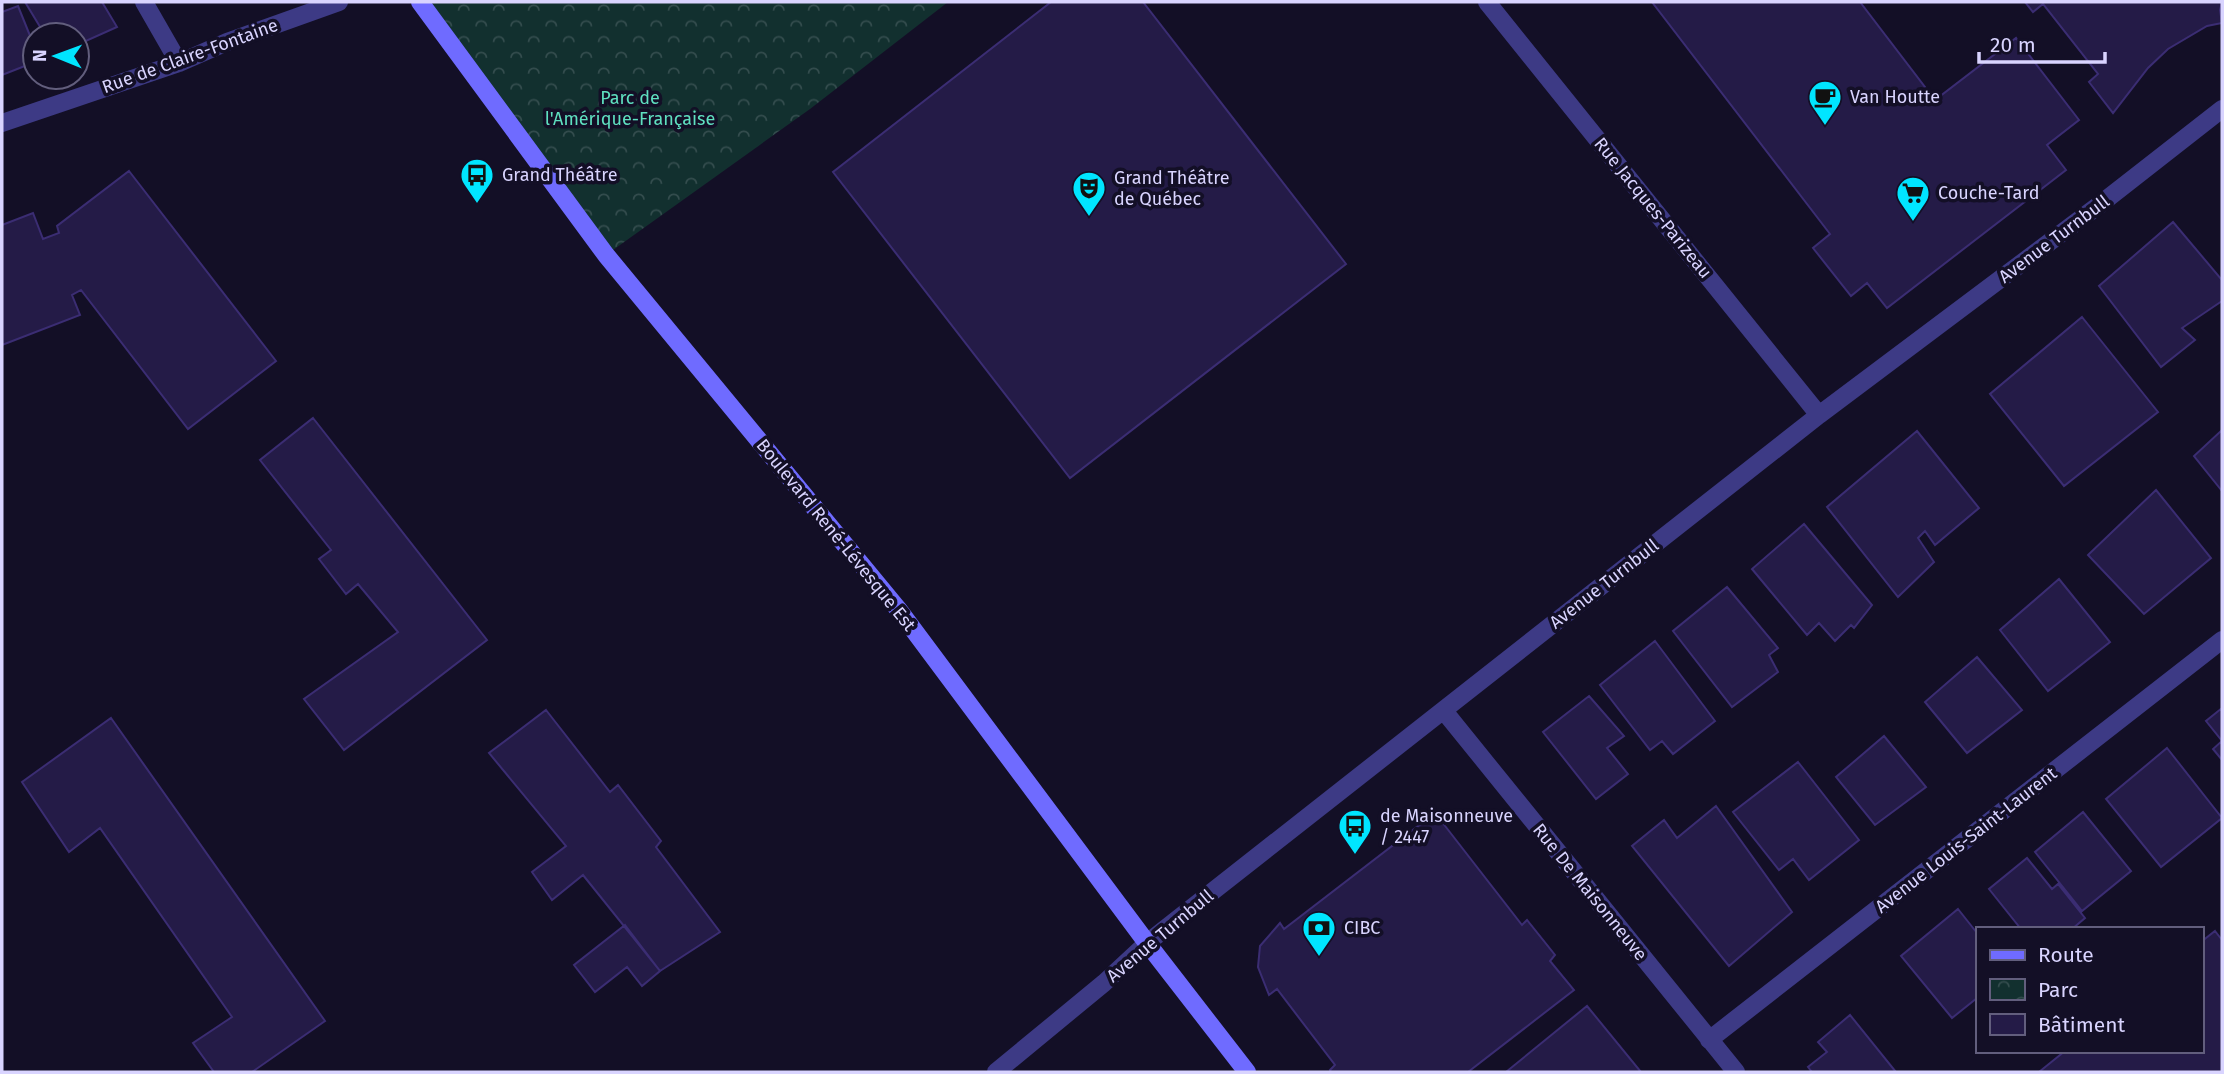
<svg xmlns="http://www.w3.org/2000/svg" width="2224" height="1074" font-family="'Fira Sans',sans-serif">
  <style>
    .park { fill: url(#park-crowns) }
    .building { fill: #241b47; stroke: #3b2d73; stroke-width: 2 }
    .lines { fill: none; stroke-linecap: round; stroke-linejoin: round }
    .street { stroke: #3d3a85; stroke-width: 18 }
    .secondary { stroke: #6f6bff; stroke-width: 18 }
    .labels { text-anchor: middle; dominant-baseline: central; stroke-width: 7; stroke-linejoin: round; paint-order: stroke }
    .street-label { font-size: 18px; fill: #d9d4ff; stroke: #130f26 }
    .poi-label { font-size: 18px; fill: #d9d4ff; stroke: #130f26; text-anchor: start }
    .park-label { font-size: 18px; fill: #5fe0c0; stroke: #130f26 }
  </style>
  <defs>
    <pattern id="park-crowns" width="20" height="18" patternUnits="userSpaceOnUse" patternTransform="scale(1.75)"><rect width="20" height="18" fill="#12302f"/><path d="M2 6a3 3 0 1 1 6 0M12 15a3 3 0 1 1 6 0" fill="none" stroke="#344d4e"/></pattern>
  </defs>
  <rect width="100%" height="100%" fill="#130f26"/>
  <path class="park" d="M420,2H948L810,109L606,255Z"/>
  <path class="building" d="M25,2H102L117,27L77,45V35H45Z
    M1051,2H1143L1346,264L1070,478L833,172Z
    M1652,2H1860L1935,100L2016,38L2079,120L2047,145L2066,170L1887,308L1867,283L1851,296L1813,248L1830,234Z
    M2025,2H2222L2220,10L2222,23L2207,26L2168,49L2148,68L2113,113L2089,82L2098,74L2043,4L2033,12Z
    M18,6L35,48V62L2,75V12Z
    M129,171L276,361L188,429L81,290L72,295L80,315L2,345V225L33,213L43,239L59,233L57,226Z
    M2173,222L2222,280V301L2182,328L2195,340L2161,367L2099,286Z
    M2082,317L2158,412L2064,486L1990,394Z
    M313,418L487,640L344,750L304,699L398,632L358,584L346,594L319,559L331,550L260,460Z
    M2222,430V491L2194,456Z
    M1917,431L1979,508L1935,545L1925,531L1918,538L1934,562L1898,597L1827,507Z
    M2156,490L2211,558L2144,614L2088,555Z
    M1804,524L1872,605L1854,628L1851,625L1835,641L1819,623L1807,635L1752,569Z
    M2059,579L2110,642L2048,691L2000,630Z
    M1727,587L1778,648L1769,655L1778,672L1732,707L1673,631Z
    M1655,641L1715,721L1673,754L1662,741L1650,750L1600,685Z
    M1977,657L2022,710L1967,753L1925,702Z
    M1589,696L1624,736L1607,748L1628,774L1596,799L1543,732Z
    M2222,708V760L2213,749L2222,741L2206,721Z
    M546,710L610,792L618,785L661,841L656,847L720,932L660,971L583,875L552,900L532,872L566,846L489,753Z
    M111,718L325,1021L252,1072H214L193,1043L232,1017L100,828L69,852L22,782Z
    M1884,736L1926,787L1875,825L1836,777Z
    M2167,748L2222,818L2161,867L2106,799Z
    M1798,762L1859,840L1809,880L1793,859L1779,870L1733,812Z
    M1716,806L1792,912L1729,966L1632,846L1664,820L1677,838Z
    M2083,812L2131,871L2082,911L2035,852Z
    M1435,813L1522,925L1527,920L1555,955L1550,961L1574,990L1468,1072H1331L1330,1070L1335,1065L1277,989L1269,995L1258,967L1260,946L1280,923L1284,929Z
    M2027,858L2052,889L2058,884L2085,918L2072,929H2021L1989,889Z
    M1958,909L1977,933V998L1952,1018L1901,956Z
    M625,925L660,971L642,986L627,967L595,992L574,965Z
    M2215,931L2222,940V1072H2039L2065,1051H2201V942Z
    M1587,1006L1641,1072H1506Z
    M1850,1015L1896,1072H1812L1808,1067L1827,1052L1818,1042Z"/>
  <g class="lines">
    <path class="street" d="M144,2L179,63
      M1487,2L1819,415
      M2,123L179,63L227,42L339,2
      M1444,711L1736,1072
      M1709,1040L2222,640
      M996,1072L1104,983L1147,943L1819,415L2103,202L2222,109"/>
    <path class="secondary" d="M420,2L606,255L898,609L1147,943L1247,1072"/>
  </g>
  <defs>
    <symbol id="cafe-pin" viewBox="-11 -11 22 30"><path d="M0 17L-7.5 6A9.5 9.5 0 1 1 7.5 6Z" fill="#00e5ff" stroke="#130f26"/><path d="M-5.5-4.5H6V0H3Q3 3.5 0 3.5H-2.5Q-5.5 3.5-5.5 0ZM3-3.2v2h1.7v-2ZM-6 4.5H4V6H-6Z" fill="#111"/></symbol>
    <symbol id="bus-pin" viewBox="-11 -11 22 30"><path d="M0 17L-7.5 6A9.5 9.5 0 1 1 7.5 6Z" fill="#00e5ff" stroke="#130f26"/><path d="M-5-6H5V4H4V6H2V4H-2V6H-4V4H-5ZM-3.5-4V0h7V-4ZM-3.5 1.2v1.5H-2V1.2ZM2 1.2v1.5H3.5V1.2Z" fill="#111"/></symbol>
    <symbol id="theatre-pin" viewBox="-11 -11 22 30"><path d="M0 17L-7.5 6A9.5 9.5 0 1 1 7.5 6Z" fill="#00e5ff" stroke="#130f26"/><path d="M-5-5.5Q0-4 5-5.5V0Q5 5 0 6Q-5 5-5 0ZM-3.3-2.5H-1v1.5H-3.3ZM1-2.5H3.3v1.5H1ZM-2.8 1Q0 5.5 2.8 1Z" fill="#111"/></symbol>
    <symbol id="supermarket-pin" viewBox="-11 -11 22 30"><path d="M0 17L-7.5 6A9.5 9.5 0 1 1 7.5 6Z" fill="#00e5ff" stroke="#130f26"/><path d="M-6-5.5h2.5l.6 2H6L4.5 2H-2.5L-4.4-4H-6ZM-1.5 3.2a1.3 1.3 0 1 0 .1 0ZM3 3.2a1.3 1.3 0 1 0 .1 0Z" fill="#111"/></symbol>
    <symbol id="bank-pin" viewBox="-11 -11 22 30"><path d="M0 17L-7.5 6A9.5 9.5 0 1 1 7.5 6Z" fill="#00e5ff" stroke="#130f26"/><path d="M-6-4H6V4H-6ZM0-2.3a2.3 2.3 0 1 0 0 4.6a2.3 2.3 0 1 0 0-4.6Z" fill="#111"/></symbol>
  </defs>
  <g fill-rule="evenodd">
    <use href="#cafe-pin" x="1806" y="78" width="38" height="52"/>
    <use href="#bus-pin" x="458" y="156" width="38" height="52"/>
    <use href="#theatre-pin" x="1070" y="169" width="38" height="52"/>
    <use href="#supermarket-pin" x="1894" y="174" width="38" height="52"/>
    <use href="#bus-pin" x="1336" y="807" width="38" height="52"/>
    <use href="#bank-pin" x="1300" y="909" width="38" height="52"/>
  </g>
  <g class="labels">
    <g class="street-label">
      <text transform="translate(190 56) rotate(-20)">Rue de Claire-Fontaine</text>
      <text transform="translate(1653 208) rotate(51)">Rue Jacques-Parizeau</text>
      <text transform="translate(2054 239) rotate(-37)">Avenue Turnbull</text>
      <text transform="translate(836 535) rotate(51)">Boulevard René-Lévesque Est</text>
      <text transform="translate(1604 584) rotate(-38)">Avenue Turnbull</text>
      <text transform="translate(1966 840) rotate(-38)">Avenue Louis-Saint-Laurent</text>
      <text transform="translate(1590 892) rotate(51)">Rue De Maisonneuve</text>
      <text transform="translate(1160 936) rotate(-40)">Avenue Turnbull</text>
    </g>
    <g class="poi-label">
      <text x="1850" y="97">Van Houtte</text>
      <text x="502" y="175">Grand Théâtre</text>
      <text x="1114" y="178">Grand Théâtre<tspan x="1114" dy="21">de Québec</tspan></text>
      <text x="1938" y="193">Couche-Tard</text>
      <text x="1380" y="816">de Maisonneuve<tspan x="1380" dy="21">/ 2447</tspan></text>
      <text x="1344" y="928">CIBC</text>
    </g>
    <g class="park-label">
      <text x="630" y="98">Parc de<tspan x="630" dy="21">l'Amérique-Française</tspan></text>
    </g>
  </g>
  <rect width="2224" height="1074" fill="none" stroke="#d9d4ff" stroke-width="7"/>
  <rect x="1976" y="927" width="228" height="126" fill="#130f26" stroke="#625e7d" stroke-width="2"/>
  <rect x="1990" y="950" width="35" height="10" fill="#6f6bff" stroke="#625e7d" stroke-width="2"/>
  <text x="2038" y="962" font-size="21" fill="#d9d4ff">Route</text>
  <rect x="1990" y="979" width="35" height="21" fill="url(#park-crowns)" stroke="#625e7d" stroke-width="2"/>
  <text x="2038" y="997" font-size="21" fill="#d9d4ff">Parc</text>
  <rect x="1990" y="1014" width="35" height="21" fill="#241b47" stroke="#625e7d" stroke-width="2"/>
  <text x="2038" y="1032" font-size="21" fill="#d9d4ff">Bâtiment</text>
  <g transform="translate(56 56) rotate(271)"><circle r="33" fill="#130f26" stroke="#625e7d" stroke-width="2"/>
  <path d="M0-5L12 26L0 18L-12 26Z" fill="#00e5ff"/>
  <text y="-10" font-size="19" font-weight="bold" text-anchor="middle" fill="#d9d4ff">N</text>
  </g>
  <path d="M1979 52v10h126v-10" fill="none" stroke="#d9d4ff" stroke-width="3.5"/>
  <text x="1990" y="52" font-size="21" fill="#d9d4ff" stroke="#130f26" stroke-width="5" paint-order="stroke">20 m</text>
</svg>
